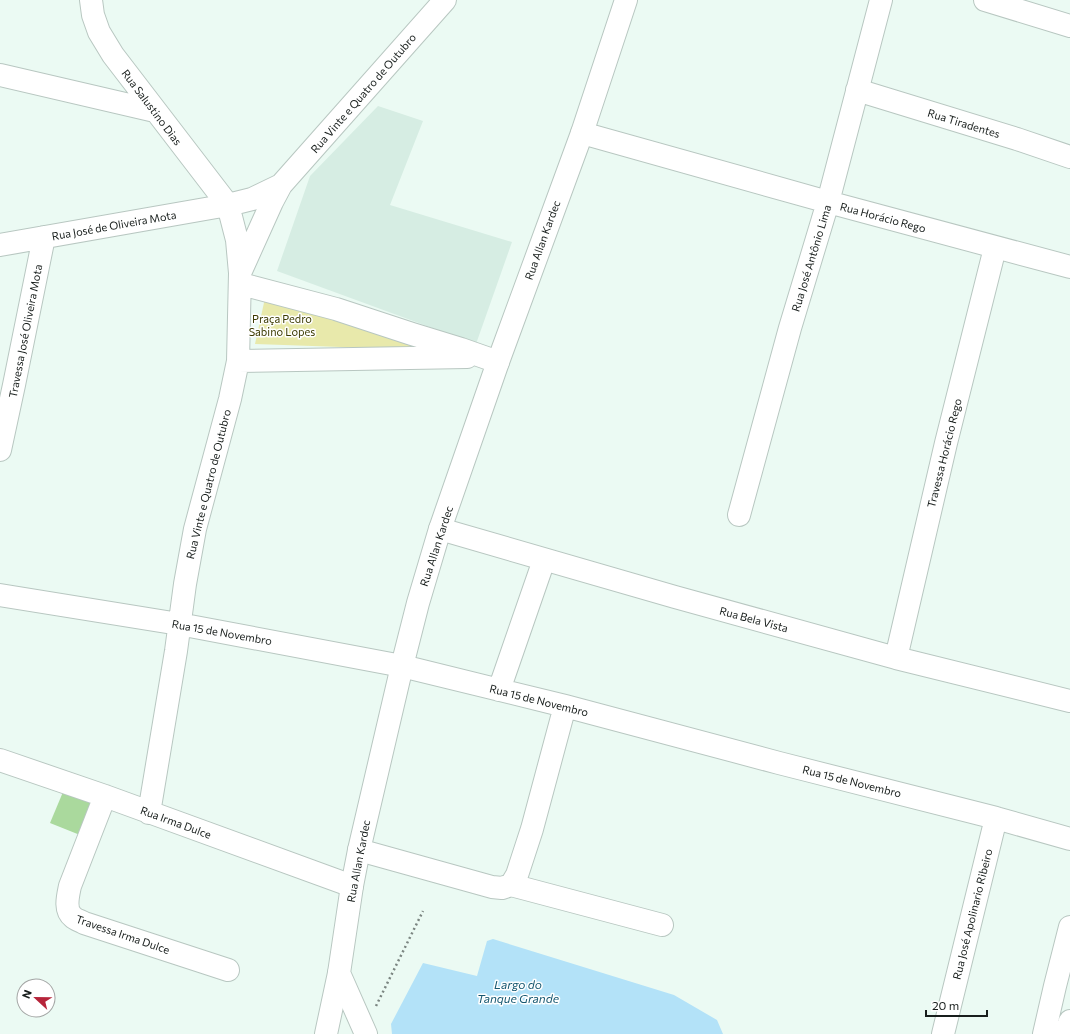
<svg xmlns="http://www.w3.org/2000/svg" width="1070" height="1034" font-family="Commissioner,sans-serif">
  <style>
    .built { fill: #d6ede3 }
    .green { fill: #e8e9ab }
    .water { fill: #b3e2f8 }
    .building { fill: #aad99d }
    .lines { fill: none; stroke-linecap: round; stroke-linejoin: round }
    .minor-casing { stroke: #b8c7c1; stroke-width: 24 }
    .major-casing { stroke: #b8c7c1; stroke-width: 24 }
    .path { stroke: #7b8581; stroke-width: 2.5; stroke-dasharray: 2 3; stroke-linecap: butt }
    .minor { stroke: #fff; stroke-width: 22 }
    .major { stroke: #fff; stroke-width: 22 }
    .labels { text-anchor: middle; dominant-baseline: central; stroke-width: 3; stroke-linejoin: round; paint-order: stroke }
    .street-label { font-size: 11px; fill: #181e1c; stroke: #fff }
    .park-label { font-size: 11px; fill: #3b3a00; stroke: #fff }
    .water-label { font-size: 12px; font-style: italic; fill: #165871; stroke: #fff }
  </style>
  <rect width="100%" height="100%" fill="#ebfaf3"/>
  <path class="built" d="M378,106L423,121L390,205L512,242L476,344L277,271L310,176Z"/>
  <path class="green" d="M265,298L427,350L255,344Z"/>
  <path class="water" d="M493,939L674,995L717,1020L723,1034H392L391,1024L423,963L477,976L487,941Z"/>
  <path class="building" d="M63,792L93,804L80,835L50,823Z"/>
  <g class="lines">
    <defs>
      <path id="minor" d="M985,0L1070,26
        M0,75L155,111
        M857,90L1017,139L1070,157
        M582,133L828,202L1070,267
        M0,245L228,205L113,55L99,32L93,15L91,0
        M240,273L272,202L281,185
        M241,284L336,309L412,334L461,349L498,362
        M238,361L467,357
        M0,450L14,385L44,237
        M739,515L790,328L828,202L881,0
        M440,529L675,597L896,658L1070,701
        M0,595L179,624L402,666L565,706L779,763L996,818L1070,839
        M896,658L946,443L995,248
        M499,690L544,560
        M0,760L105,796L352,886
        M105,796L70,886C68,896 64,910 73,917C76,920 81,921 84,923L228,970
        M149,813L176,651L185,584L195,529L230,399L238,361L240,273L237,240L228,205L252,199L281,185L445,0
        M359,850L492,887L502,888L511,885L517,875L532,829L565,706
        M511,885L662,925
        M326,1034L339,973
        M943,1034L996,818
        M1044,1034L1055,986L1070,927
        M1065,1034L1070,1021"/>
      <path id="major" d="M366,1034L339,973L352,886L359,850L402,666L418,603L440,529L498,362L582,133L626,0"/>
    </defs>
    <use href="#minor" class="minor-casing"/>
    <use href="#major" class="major-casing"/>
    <path class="path" d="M376,1006L423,911"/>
    <use href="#minor" class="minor"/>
    <use href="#major" class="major"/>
  </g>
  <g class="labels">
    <g class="street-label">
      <text transform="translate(363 93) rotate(-49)">Rua Vinte e Quatro de Outubro</text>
      <text transform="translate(152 107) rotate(53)">Rua Salustino Dias</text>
      <text transform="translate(964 123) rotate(17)">Rua Tiradentes</text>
      <text transform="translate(883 217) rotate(15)">Rua Horácio Rego</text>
      <text transform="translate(114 225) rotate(-10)">Rua José de Oliveira Mota</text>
      <text transform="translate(542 240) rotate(-70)">Rua Allan Kardec</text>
      <text transform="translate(811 258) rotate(-73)">Rua José Antônio Lima</text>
      <text transform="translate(25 331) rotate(-79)">Travessa José Oliveira Mota</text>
      <text transform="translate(944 453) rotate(-76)">Travessa Horácio Rego</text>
      <text transform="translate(208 484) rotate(-76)">Rua Vinte e Quatro de Outubro</text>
      <text transform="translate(436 546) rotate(-72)">Rua Allan Kardec</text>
      <text transform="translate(754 619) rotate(15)">Rua Bela Vista</text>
      <text transform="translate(222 632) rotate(10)">Rua 15 de Novembro</text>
      <text transform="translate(539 700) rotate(14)">Rua 15 de Novembro</text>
      <text transform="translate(852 781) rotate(14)">Rua 15 de Novembro</text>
      <text transform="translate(176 822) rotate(20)">Rua Irma Dulce</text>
      <text transform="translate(358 861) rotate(-79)">Rua Allan Kardec</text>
      <text transform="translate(972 914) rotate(-76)">Rua José Apolinario Ribeiro</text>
      <text transform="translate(123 934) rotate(19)">Travessa Irma Dulce</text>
    </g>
    <g class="park-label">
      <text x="282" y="318">Praça Pedro<tspan x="282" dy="13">Sabino Lopes</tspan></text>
    </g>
    <g class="water-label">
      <text x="518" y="984">Largo do<tspan x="518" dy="14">Tanque Grande</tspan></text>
    </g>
  </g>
  <g transform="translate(36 998) rotate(292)"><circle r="19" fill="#ffffff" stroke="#a3a5a4"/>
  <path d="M0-3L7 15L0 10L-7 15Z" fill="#b6243a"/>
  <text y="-6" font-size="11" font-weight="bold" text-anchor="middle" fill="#181e1c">N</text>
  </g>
  <path d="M926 1010v6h61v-6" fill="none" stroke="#181e1c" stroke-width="2"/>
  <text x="932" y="1010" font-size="12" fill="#181e1c" stroke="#ffffff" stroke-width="3" paint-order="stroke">20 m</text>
</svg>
